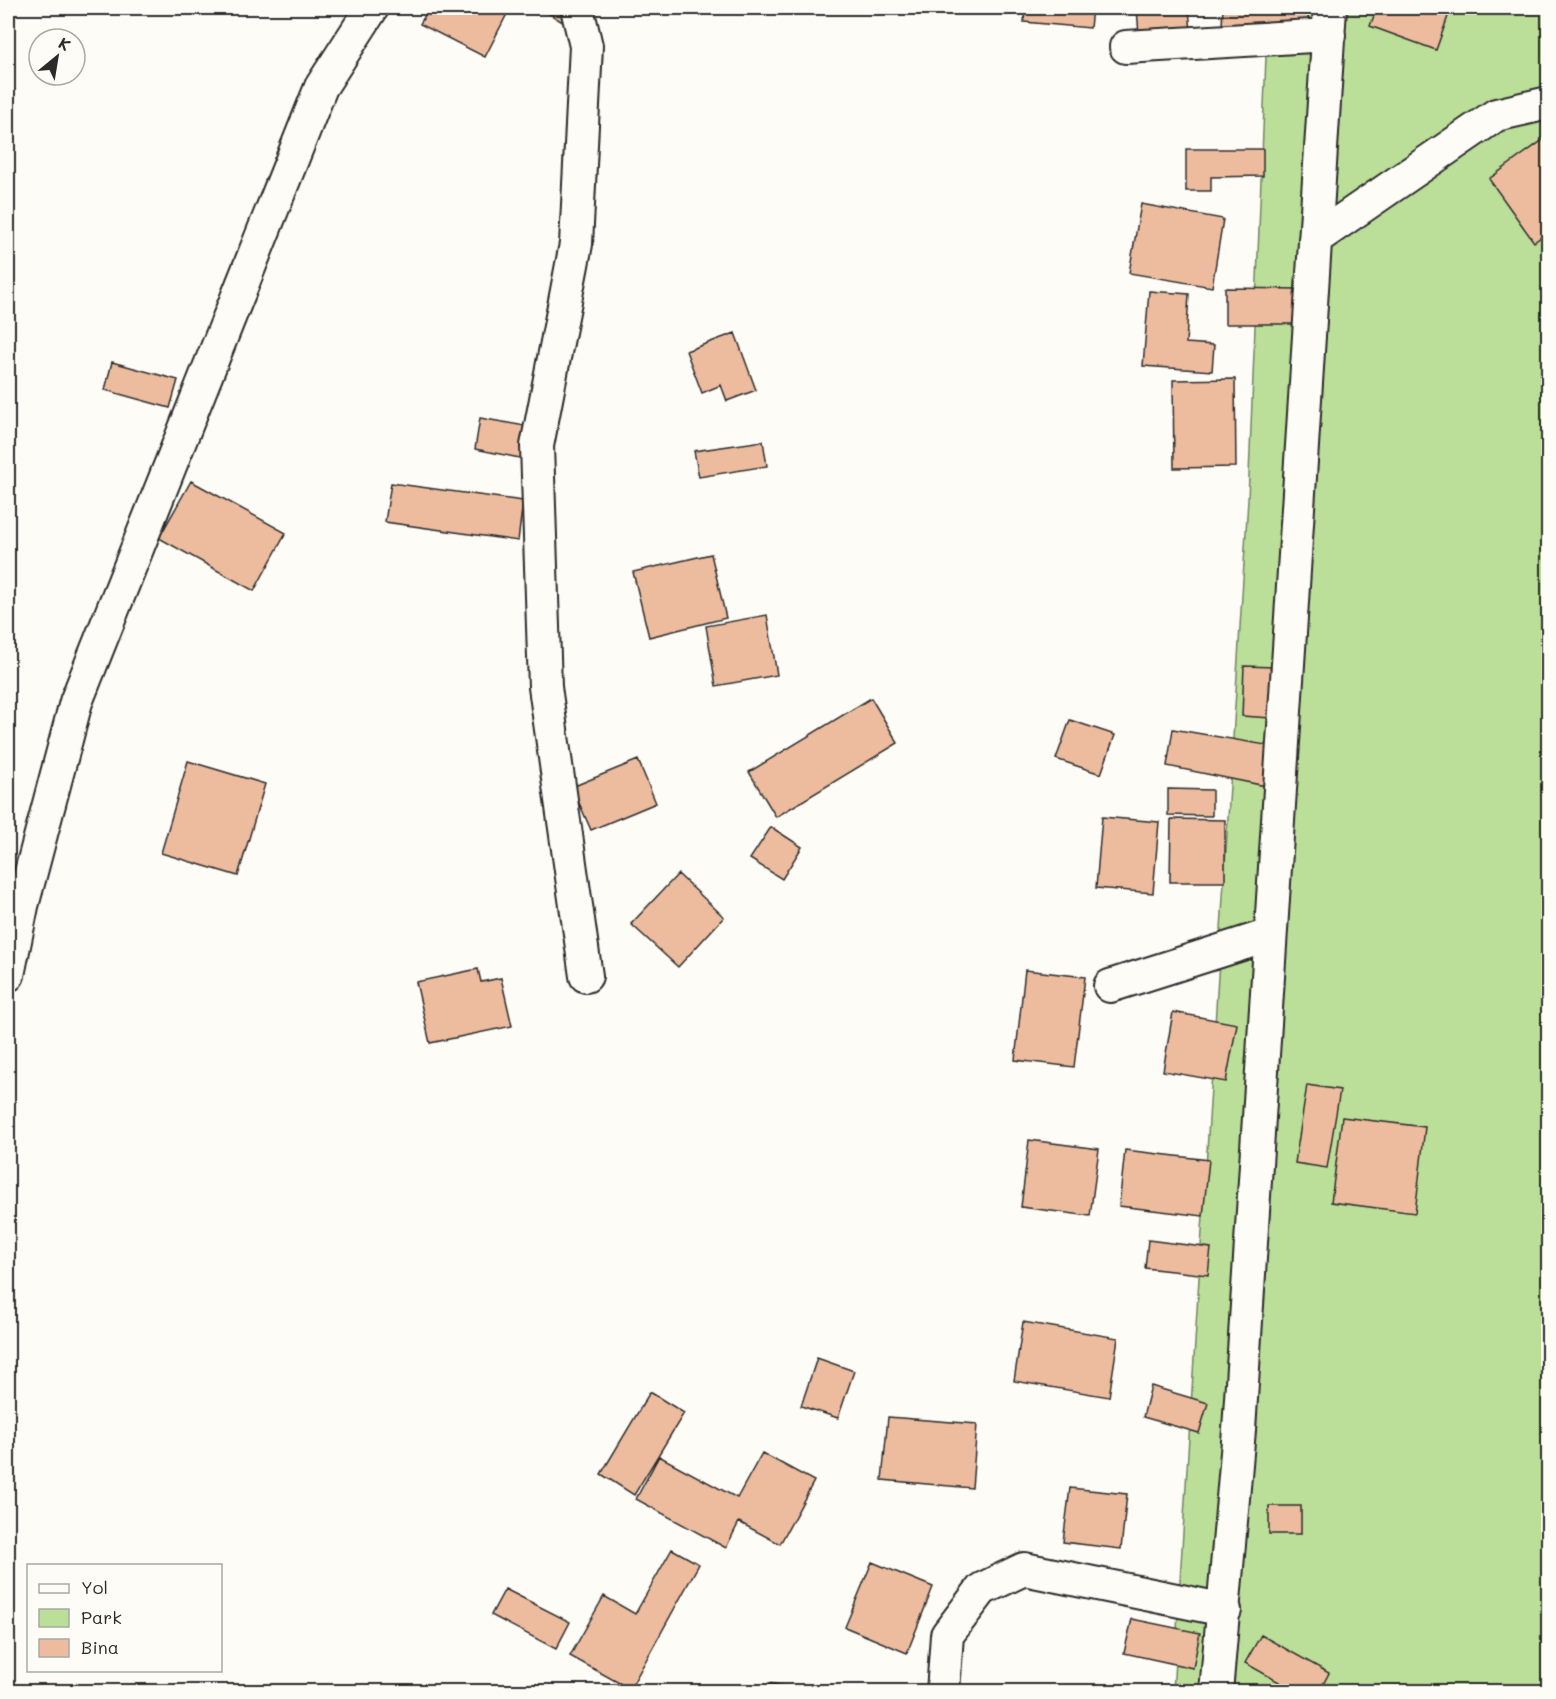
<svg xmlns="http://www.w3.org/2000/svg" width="1556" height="1699" font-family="Mali,sans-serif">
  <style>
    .green { fill: #bbdf99; stroke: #738562; stroke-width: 1.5 }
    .building { fill: #edbc9e; stroke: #2b2b2b; stroke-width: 1.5 }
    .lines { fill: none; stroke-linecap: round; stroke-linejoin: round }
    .street-casing { stroke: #2b2b2b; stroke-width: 36 }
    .street { stroke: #fdfcf7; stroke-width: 32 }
  </style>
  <rect width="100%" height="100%" fill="#fdfcf7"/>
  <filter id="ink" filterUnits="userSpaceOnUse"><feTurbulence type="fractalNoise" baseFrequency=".0167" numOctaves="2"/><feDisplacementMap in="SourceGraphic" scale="12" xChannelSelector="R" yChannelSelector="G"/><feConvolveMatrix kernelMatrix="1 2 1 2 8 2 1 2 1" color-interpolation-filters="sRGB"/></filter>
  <g filter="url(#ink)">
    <path class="green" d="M1268,8H1548V1691L1173,1692L1248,500Z"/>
    <path class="building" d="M429,8H510L485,57L420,24Z
      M540,8H568L572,10L564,23Z
      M1025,8H1092L1090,28L1024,22Z
      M1137,8H1189L1191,33L1139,36Z
      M1223,8H1309L1307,32L1222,25Z
      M1377,8H1451L1436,50L1370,26Z
      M1547,137L1548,232L1534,242L1489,179Z
      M1186,149H1263V176L1211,177V191H1186Z
      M1141,204L1223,219L1212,287L1129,273Z
      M1225,288L1299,289V324H1225Z
      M1149,291L1189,294L1186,343L1214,345L1212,371L1143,366Z
      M735,333L756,390L727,401L721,385L702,393L686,351Z
      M112,362L178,380L170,408L105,390Z
      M1235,379L1236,467L1174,468L1173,380Z
      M480,418L531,427L525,459L475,449Z
      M763,441L767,466L699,477L694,451Z
      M191,481L286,533L254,591L159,538Z
      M391,483L523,501L518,541L385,522Z
      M711,554L726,618L649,637L633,572Z
      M767,615L777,675L716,686L706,626Z
      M1244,666L1274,667L1271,718L1242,716Z
      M871,698L898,743L776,817L749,772Z
      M1070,720L1115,735L1101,774L1056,759Z
      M1173,729L1272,746L1266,786L1167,766Z
      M638,760L656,803L591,830L572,787Z
      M188,761L265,784L238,876L161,853Z
      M1168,789L1212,790V816L1168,815Z
      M1102,817L1159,822L1153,893L1096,888Z
      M1171,819L1225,820V882H1170Z
      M771,827L802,847L782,879L750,859Z
      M678,874L724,917L678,967L631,924Z
      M478,969L481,982L501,978L512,1026L430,1043L416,982Z
      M1025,970L1085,977L1074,1067L1015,1060Z
      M1173,1012L1237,1024L1226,1082L1163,1071Z
      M1307,1085L1340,1090L1327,1168L1295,1163Z
      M1342,1117L1425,1127L1415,1213L1331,1202Z
      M1029,1140L1099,1149L1090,1216L1021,1207Z
      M1125,1150L1209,1160L1203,1216L1119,1206Z
      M1148,1240L1211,1248L1208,1275L1145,1268Z
      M1023,1322L1118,1338L1109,1397L1014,1381Z
      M817,1358L854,1371L838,1418L801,1406Z
      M1151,1386L1208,1403L1199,1433L1143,1417Z
      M650,1392L684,1413L634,1495L601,1474Z
      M888,1417L977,1424L972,1488L882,1480Z
      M762,1453L814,1481L780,1544L739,1522L726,1548L636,1499L659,1456L737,1498Z
      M1070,1488L1127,1494L1121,1549L1063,1542Z
      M1269,1506H1301V1534H1269Z
      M672,1549L699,1564L630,1689L570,1656L604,1596L635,1614Z
      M872,1562L933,1587L907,1653L845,1627Z
      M505,1589L570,1622L556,1649L491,1615Z
      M1132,1619L1200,1633L1193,1668L1124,1653Z
      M1261,1635L1329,1673L1319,1692H1297L1245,1663Z
      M769,1683L813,1692H768Z"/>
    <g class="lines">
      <defs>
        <path id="street" d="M577,8L586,46L576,244L537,446L545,687L586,976
          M1126,47L1329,35
          M1315,239L1496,115L1548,103
          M8,975L22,906L76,702L321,87L372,8
          M1110,986L1270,935
          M943,1692L947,1635L982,1589L1024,1569L1225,1610
          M1216,1692L1239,1430L1330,8"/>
      </defs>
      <use href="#street" class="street-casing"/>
      <use href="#street" class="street"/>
    </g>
  </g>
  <rect width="1556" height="1699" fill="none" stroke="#fdfcf7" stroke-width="30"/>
  <rect x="15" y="15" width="1526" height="1669" fill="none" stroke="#2b2b2b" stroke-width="2" filter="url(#ink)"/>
  <rect x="27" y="1564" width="195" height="108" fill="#fdfcf7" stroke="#a9a8a5" stroke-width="1.5"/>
  <rect x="39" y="1584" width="30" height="9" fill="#fdfcf7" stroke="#a9a8a5" stroke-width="1.5"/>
  <text x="81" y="1594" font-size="18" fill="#2b2b2b">Yol</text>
  <rect x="39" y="1609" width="30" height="18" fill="#bbdf99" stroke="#a9a8a5" stroke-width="1.5"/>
  <text x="81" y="1624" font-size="18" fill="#2b2b2b">Park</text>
  <rect x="39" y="1639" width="30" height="18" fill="#edbc9e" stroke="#a9a8a5" stroke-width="1.5"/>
  <text x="81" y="1654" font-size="18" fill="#2b2b2b">Bina</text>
  <g transform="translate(57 57) rotate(30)"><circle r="28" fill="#fdfcf7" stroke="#a9a8a5" stroke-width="1.5"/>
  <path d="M0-4.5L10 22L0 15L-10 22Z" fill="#2b2b2b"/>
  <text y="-9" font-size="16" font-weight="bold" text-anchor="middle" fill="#2b2b2b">K</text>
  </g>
</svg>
